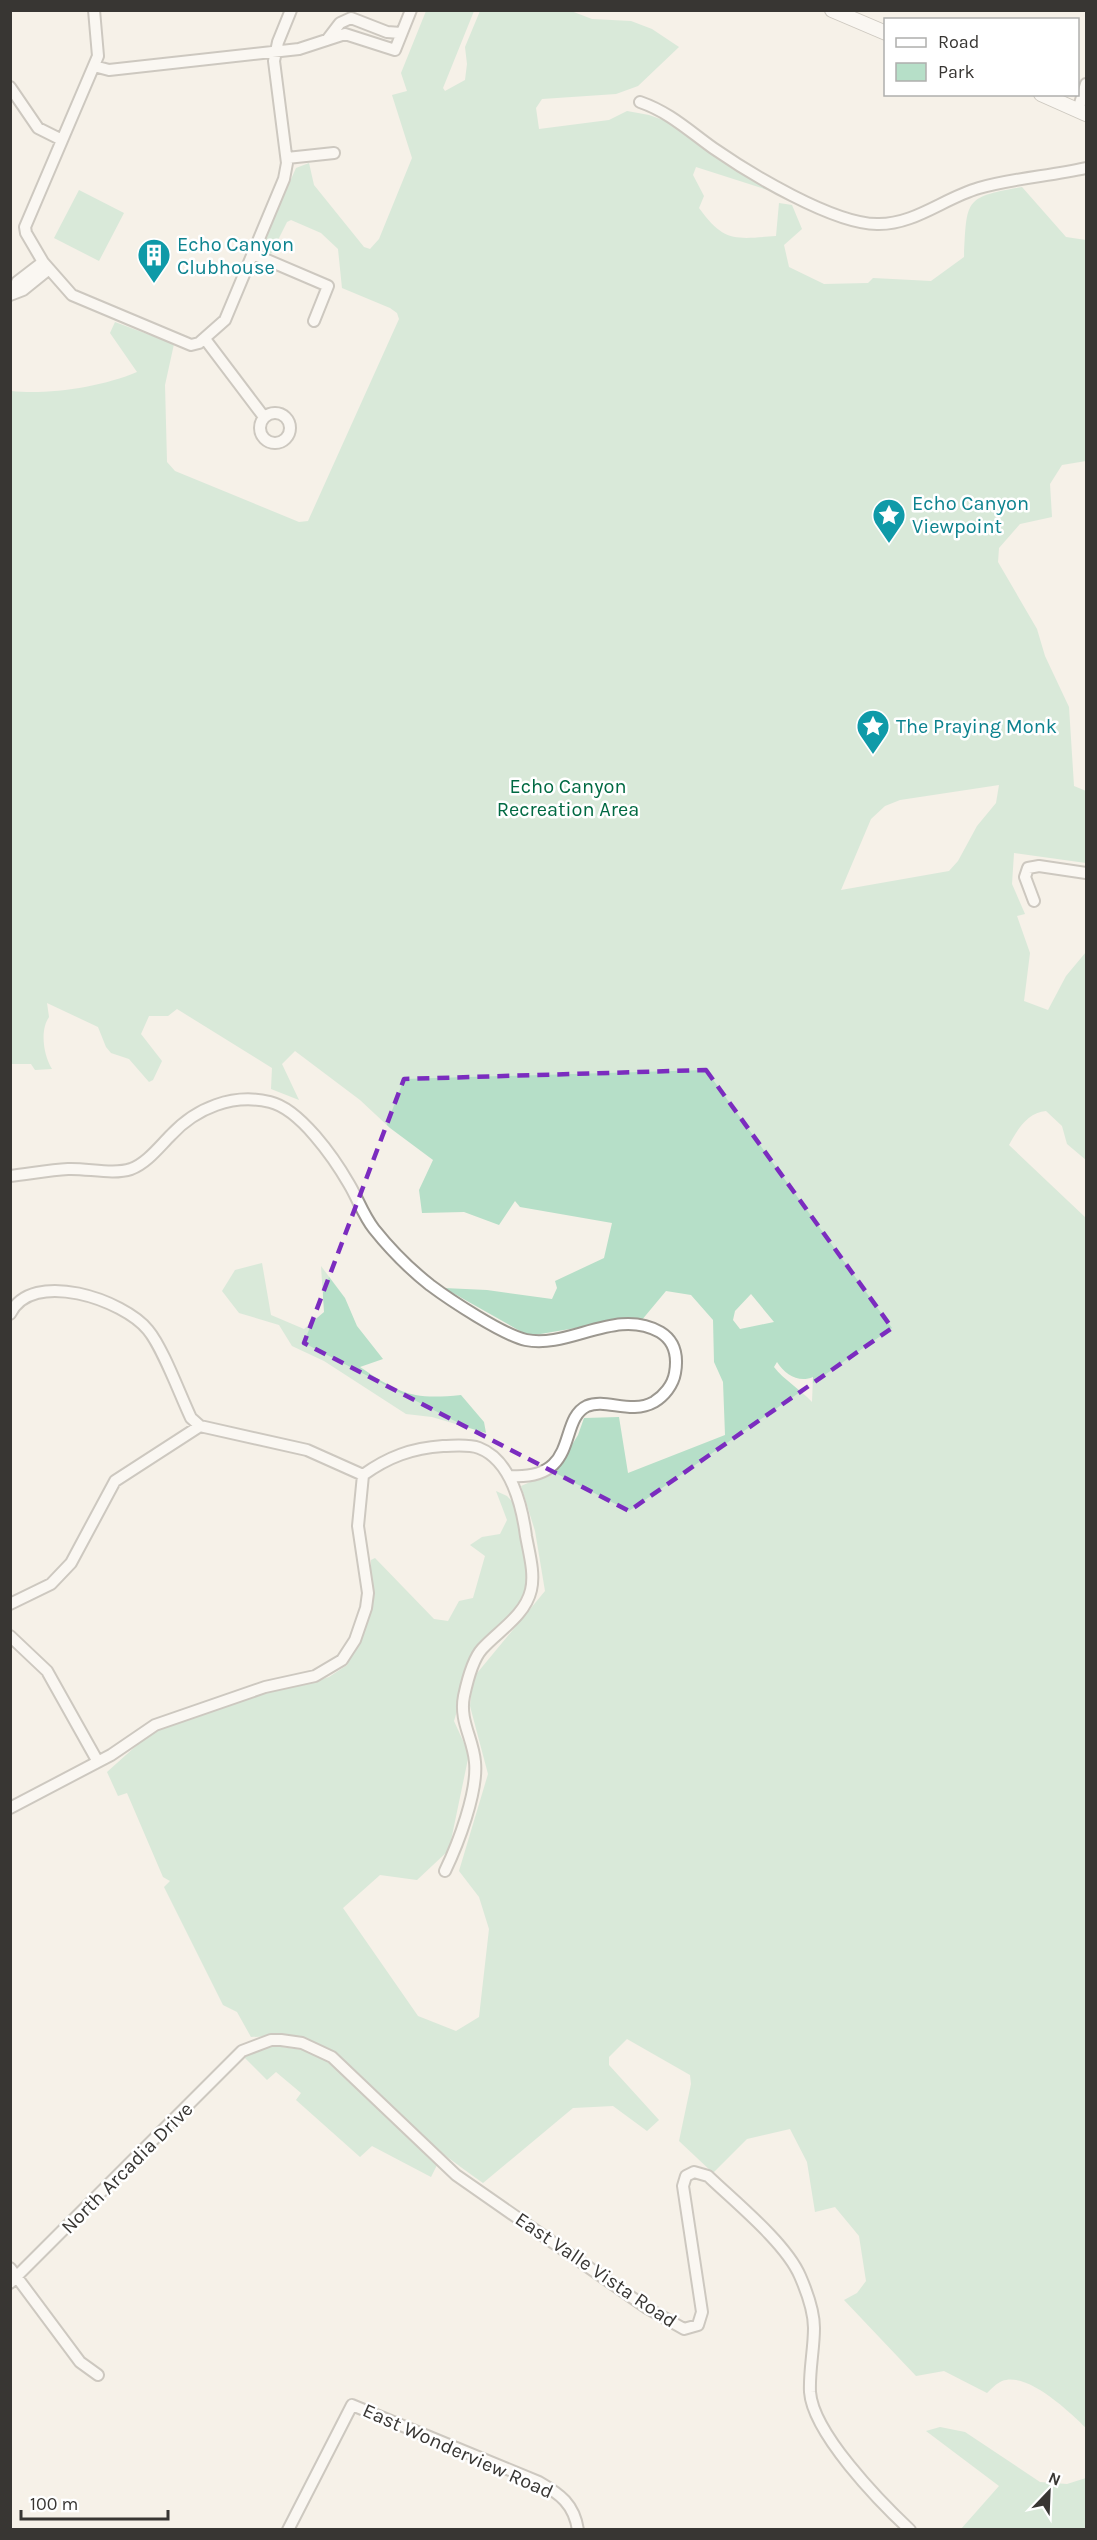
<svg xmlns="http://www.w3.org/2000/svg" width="1097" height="2540" font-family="Karla,sans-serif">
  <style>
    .green { fill: #b6dfc8; fill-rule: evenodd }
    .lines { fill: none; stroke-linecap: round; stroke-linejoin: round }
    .minor-casing { stroke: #9c9890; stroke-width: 14 }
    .tertiary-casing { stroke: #9c9890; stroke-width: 16 }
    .minor { stroke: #fff; stroke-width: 10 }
    .tertiary { stroke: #fff; stroke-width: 14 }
    .marked { fill: none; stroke: #7b2cbf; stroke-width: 4.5; stroke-dasharray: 12 8; stroke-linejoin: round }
    .labels { text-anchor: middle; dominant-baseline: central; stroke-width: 5; stroke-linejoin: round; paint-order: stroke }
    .culture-label { font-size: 20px; fill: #0d838f; stroke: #fff; text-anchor: start }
    .park-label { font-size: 20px; fill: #006942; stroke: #fff }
    .street-label { font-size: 20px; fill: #383633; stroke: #fff }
  </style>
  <rect width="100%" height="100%" fill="#f5f1e8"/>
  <path class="green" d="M426,11H474L443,88L445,91L465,80L467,64L465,47L480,11H571L592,19L631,21L652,29L679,47L638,86L616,94L542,99L536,108L539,129L609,120L627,111L649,115L669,122L714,156L780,194L696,167L693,175L704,196L699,208C724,243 736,239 776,236L779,203L792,205L802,229L784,245L789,267L824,284L868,283L873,278L931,281L964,257C967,199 964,197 1022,187L1066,237L1086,240V461L1062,465L1050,484L1052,517L1020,524L999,548L998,562L1037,629L1045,656L1069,707L1074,786L1086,791V863L1014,853L1012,884L1025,914L1017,916L1030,953L1024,1001L1048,1010L1066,976L1086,952V1160L1067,1144L1062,1126L1046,1111C1028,1112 1017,1130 1009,1145L1086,1218V2428C1070,2412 1027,2371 1002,2381C997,2383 991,2389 987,2393L944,2371L916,2376L844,2300L857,2293L866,2281L859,2236L835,2207L815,2212L807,2162L790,2129L747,2139L713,2173L679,2141L691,2084L690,2075L627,2039L609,2057V2065L659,2120L647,2131L613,2106L573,2108L483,2183C452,2161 421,2138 393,2112C372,2091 353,2063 327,2049C303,2035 278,2036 251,2037L237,2012L223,2005L164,1887L170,1881L163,1877L127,1793L118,1796L107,1772L156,1728L274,1688L303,1685L329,1677L347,1665L371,1603V1560L375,1558L434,1619L448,1621L459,1601L473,1598L485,1556L470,1545L482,1537L500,1534L507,1520L496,1491L507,1496L519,1509L528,1584L516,1611L475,1649L454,1721L469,1754L449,1850L417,1880L380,1875L343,1908L418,2016L456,2031L479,2017L489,1929L479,1897L459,1871L488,1774L470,1706L473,1678L545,1591L535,1531L521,1486L556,1471L578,1435L584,1418L619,1417L628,1473L725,1435L723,1382L714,1362L713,1320L691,1295L666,1291L641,1321L587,1326L529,1336L444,1288L487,1290L552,1299L557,1288L555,1281L604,1258L612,1223L520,1207L515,1201L499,1225L464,1212L422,1213L419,1190L433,1160L390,1128L360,1100L295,1051L282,1064L299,1100L271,1089L272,1068L177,1009L168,1016H149L141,1034L162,1061L153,1080L149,1082L129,1059L111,1053L106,1047L98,1027L47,1003L49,1017C40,1030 43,1054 52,1069L35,1070L31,1064H11V391C48,395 102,387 137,372L110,333L115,322L174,344L165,385L167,462L175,471L299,522L308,521L399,319L397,313L390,308L342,288L338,249L321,233L291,220L287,222L271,254L265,248L264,240L296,168L309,163L314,185L364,247L370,249L379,239L412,158L392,95L407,91L401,73ZM999,785L996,803L977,826L958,861L949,871L841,890L871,819L885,806L900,800ZM751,1294L774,1322L740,1329L733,1320L735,1311ZM777,1362C785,1375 799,1383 813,1377L812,1402C800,1389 784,1380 774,1367Z
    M79,190L124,213L99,261L54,238Z
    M262,1263L271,1315L304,1329L324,1312L321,1266L345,1298L357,1326L383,1359L360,1367C400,1394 413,1400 461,1395L484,1422L486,1433L432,1417L406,1414L324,1361L292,1346L279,1325L239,1313L222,1291L235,1270Z
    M275,2046L310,2051L330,2061L437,2165L431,2177L372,2146L360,2157L296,2100L301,2093L276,2072L267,2080L243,2056L257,2048Z
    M940,2427L965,2432L1040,2482L1067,2484L1086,2478V2529H961L999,2486L926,2431Z"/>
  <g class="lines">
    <defs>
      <path id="minor" d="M94,10L98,56L25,227L26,233L43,262L72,295L191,345L199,343L225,320L284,179L287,163L274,61L278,42L291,10
        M327,40L340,23L351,18L387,32L401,33
        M94,66L109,70L299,49L345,34L395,50L411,10
        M10,87L38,128L60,139
        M640,102C669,112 688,130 713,148C749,173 833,224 877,224C914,225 944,198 979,188C1014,178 1051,176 1086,168
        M1078,110L1086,84
        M287,158L334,153
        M253,254L328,286L314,321
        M13,292L17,282L43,262
        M10,295L23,290L49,269
        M205,339L264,417
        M260 428a15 15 0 1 1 30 0a15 15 0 1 1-30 0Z
        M1034,901L1025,877L1028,868L1039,866L1086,873
        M10,1176C29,1174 49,1170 68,1169C87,1168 113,1175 131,1169C147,1163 159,1147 171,1135C196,1108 233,1093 270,1102C300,1109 334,1158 349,1184C358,1199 363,1215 374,1229C390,1249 411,1270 430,1285C450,1300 503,1335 526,1340C569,1349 616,1307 660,1332C675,1341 678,1356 675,1373C673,1385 664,1396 654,1402C631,1415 606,1398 587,1406C557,1420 581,1481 509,1476
        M10,1314C32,1268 124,1300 148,1330C163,1348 180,1395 191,1418L200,1426L307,1450L363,1475
        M10,1604L51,1584L71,1563L115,1481L200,1426
        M10,1636L47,1671L98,1762
        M10,1808L111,1755L155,1725L265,1687L315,1676L342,1660L355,1640L366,1608L368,1593L358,1526L363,1475C388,1457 412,1448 443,1446C454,1446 468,1444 479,1448C511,1460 522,1506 526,1536C529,1553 535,1573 531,1590C525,1616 498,1631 482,1649C472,1660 467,1682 464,1696C459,1721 473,1738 475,1762C478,1792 458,1844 445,1871
        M10,2268L80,2362L98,2375
        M10,2283L242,2051L271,2040H281L302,2043L332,2057L456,2175L647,2308L684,2329L698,2325L702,2312L683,2186L686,2176L694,2172L708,2176C734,2201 786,2243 800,2276C807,2292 814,2310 814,2328C814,2349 809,2371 810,2392C813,2433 879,2501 910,2530
        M288,2530L352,2405L539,2482C560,2494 574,2504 578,2530"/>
      <path id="tertiary" d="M832,10L886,33
        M1041,94L1086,114"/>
    </defs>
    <use href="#minor" class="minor-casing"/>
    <use href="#tertiary" class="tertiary-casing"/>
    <use href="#minor" class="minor"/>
    <use href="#tertiary" class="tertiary"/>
  </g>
  <path d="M0 0H1097V2540H0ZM706,1070L892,1328L629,1511L304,1343L404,1079Z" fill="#f5f1e8" fill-opacity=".55" fill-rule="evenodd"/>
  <path class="marked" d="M706,1070L892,1328L629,1511L304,1343L404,1079Z"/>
  <defs>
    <symbol id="building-pin" viewBox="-11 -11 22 30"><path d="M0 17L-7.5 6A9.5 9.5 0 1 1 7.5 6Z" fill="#0f9aa8" stroke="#fff"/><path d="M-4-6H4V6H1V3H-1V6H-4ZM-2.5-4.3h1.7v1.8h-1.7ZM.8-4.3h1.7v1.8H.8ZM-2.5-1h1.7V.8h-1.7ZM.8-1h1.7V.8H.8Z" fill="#fff"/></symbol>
    <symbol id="sight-pin" viewBox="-11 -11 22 30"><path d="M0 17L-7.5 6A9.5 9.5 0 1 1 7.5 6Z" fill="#0f9aa8" stroke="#fff"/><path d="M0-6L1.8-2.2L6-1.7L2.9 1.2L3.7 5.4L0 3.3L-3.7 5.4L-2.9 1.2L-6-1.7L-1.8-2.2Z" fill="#fff"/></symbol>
  </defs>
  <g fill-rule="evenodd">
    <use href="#building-pin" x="135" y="236" width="38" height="52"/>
    <use href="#sight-pin" x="870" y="496" width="38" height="52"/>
    <use href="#sight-pin" x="854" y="707" width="38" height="52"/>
  </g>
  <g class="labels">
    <g class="culture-label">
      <text x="177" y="244">Echo Canyon<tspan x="177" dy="23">Clubhouse</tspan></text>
      <text x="912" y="503">Echo Canyon<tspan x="912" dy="23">Viewpoint</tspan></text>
      <text x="896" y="726">The Praying Monk</text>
    </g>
    <g class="park-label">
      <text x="568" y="786">Echo Canyon<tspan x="568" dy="23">Recreation Area</tspan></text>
    </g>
    <g class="street-label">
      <text transform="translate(127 2168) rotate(-45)">North Arcadia Drive</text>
      <text transform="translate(596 2270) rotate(34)">East Valle Vista Road</text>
      <text transform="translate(458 2451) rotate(24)">East Wonderview Road</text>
    </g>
  </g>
  <rect width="1097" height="2540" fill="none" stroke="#383633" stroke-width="24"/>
  <rect x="884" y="18" width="195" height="78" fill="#ffffff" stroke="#afafad" stroke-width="1.5"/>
  <rect x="896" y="38" width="30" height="9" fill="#ffffff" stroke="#afafad" stroke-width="1.5"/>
  <text x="938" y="48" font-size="18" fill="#383633">Road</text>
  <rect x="896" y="63" width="30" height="18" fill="#b6dfc8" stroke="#afafad" stroke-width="1.5"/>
  <text x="938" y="78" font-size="18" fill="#383633">Park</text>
  <g transform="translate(1049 2492) rotate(23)" stroke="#ffffff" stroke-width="4.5" paint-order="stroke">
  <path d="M0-4.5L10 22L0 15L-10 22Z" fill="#383633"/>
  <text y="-9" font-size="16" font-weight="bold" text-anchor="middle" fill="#383633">N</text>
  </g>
  <path d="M21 2510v9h147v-9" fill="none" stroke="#383633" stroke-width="3"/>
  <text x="30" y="2510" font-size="18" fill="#383633" stroke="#ffffff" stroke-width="4.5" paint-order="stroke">100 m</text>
</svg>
